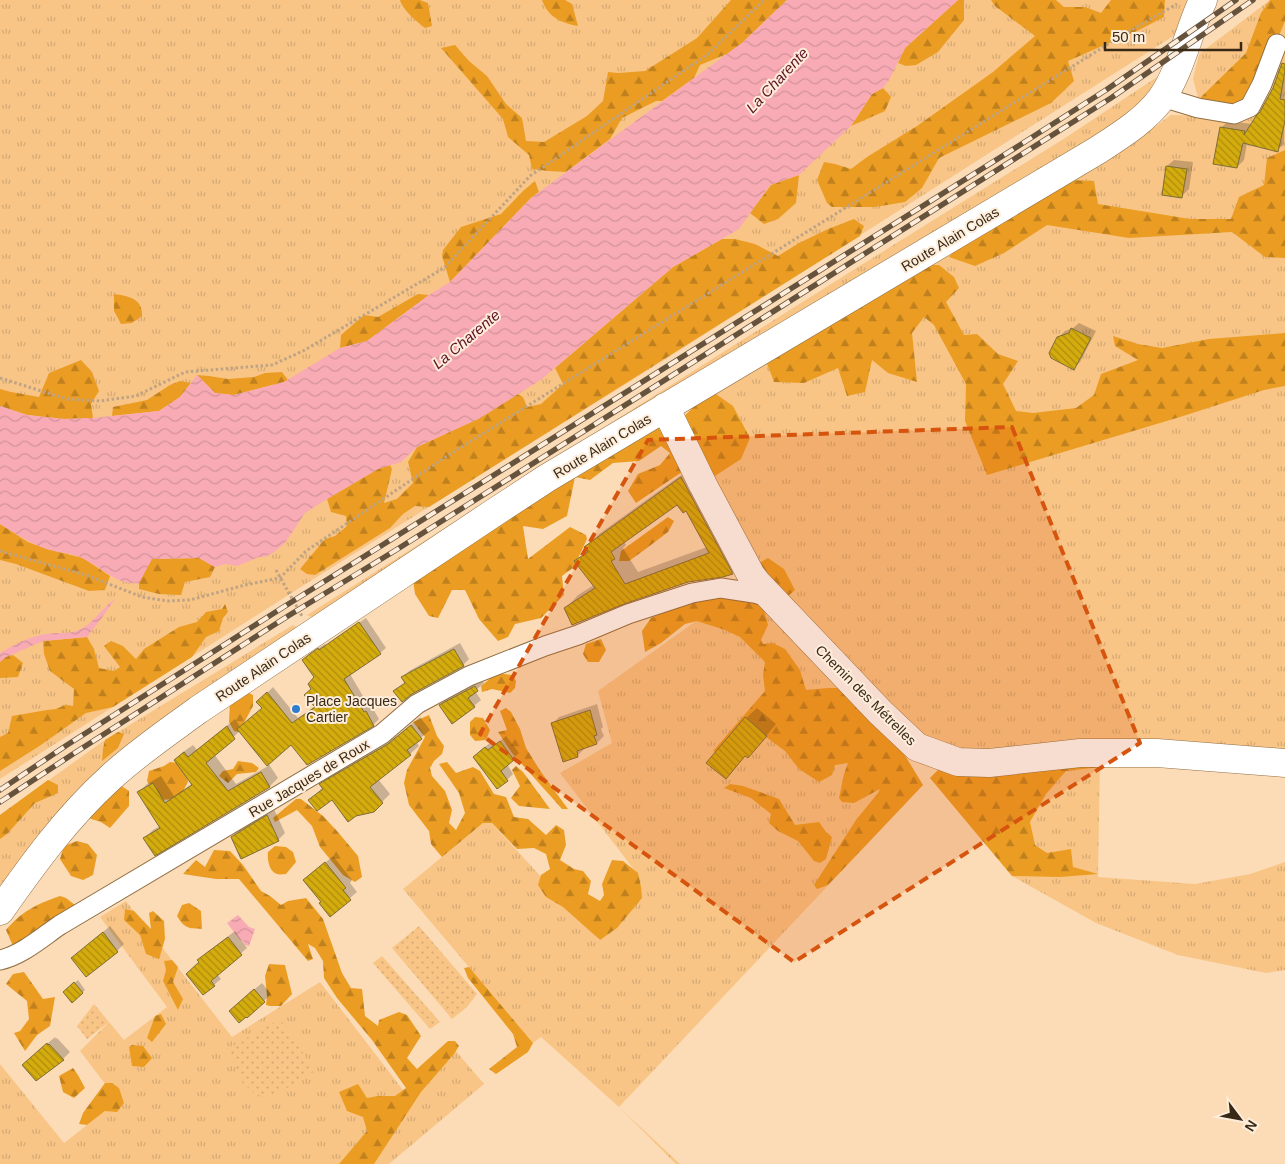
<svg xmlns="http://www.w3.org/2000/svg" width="1285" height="1164" font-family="Helvetica,sans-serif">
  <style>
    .grass { fill: url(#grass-tufts) }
    .forest { fill: url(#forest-firs) }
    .park { fill: url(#park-dots) }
    .water { fill: url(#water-waves) }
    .shadow { fill: #0003; fill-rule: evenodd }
    .building { fill: url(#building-back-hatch); stroke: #7e6d38; fill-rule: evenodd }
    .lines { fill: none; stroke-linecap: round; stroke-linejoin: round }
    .street-casing { stroke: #926f43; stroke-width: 21 }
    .secondary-casing { stroke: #926f43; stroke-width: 29 }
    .path { stroke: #bea384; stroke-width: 3; stroke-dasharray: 2.5 2.5; stroke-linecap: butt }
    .street { stroke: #fff; stroke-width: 19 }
    .secondary { stroke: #fff; stroke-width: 28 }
    .rail-casing { stroke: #66533d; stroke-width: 5.5 }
    .rail { stroke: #fdedda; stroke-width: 4; stroke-dasharray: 11; stroke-linecap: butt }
    .marked { fill: #d6540d; fill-opacity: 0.2; stroke: #d6540d; stroke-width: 4; stroke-dasharray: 10 6; stroke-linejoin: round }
    .poi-dot { fill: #2f7ece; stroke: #fdedda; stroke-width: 2 }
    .labels { text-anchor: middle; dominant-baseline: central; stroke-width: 4; stroke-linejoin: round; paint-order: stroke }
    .street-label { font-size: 14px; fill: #382917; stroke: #fdedda }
    .poi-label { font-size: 14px; fill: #382917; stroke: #fdedda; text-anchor: start }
    .water-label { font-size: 15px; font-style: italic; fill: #601225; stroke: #fdedda }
  </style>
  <defs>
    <pattern id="grass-tufts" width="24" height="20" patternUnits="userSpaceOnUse" patternTransform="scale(1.25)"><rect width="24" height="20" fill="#f8c586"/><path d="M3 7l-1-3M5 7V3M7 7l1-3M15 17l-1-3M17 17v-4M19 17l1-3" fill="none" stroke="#d5a973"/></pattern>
    <pattern id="forest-firs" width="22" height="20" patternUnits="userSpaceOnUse" patternTransform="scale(1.25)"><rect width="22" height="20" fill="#eb9d23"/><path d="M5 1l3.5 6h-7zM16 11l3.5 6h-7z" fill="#bf801d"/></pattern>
    <pattern id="park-dots" width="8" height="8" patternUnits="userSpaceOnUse" patternTransform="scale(1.25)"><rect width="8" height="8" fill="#f8c586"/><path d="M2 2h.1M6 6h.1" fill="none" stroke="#d5a973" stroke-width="1.8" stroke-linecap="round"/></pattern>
    <pattern id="water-waves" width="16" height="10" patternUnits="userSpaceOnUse" patternTransform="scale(1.25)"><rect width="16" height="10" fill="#f8abb4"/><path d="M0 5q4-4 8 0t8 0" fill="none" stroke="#d5939a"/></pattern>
    <pattern id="building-back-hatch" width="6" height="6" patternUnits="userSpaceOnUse" patternTransform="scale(1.25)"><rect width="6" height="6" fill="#d4ac0e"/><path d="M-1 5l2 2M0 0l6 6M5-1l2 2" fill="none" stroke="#ad8c0d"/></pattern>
  </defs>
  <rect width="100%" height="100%" fill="#fcdcb7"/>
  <path class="grass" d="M0,0H1193L1178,33L661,362L304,585L0,779Z
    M1270,0H1285V753L990,756L934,748L775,593L679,421L701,400L1134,142L1171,115L1203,116L1193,79L1199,54Z
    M1163,73L1142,105L1094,142L315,619L307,615L850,272L1065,138Z
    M694,602L772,609L904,754L923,785L619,1107L680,1164H676L619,1107L541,1037L533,1043L403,889L488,819L599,940L635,871L560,773L612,743L598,691L696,621Z
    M293,625L298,628L174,717L0,895V815L105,740Z
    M1100,760L1098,877L1195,884L1250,874L1285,862V970L1266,973L1178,955L1096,923L1012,876L930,778L938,770H987Z
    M126,901L232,1037L320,982L406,1094L450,1044L484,1084L389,1164H0V1064L64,1143L118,1101L80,1051L109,1022L124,1040L167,1007L100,917Z"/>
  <path class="forest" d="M400,0H420L428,3L432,26L425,28C417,22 402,9 400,0Z
    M542,0H565L572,4L578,26C561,23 548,17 542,0Z
    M731,0H787L743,42L729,53L700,65L694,78L662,101H656L622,118L610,139L566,172L548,171L532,169L529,155L508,137L503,119L441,48L455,45L469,61L487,76L506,104L522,118L526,141L544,142L587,116L603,101L608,72L618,73L645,71L697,38Z
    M958,0H964V20L938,52L916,65L906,66L898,63L905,48Z
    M991,0H1056L1064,7H1085L1101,13L1111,0H1165L1164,17L1139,30L1068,61L1074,81L1051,103L939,158L922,188L905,202L875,207H832L827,203L817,180L824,162L835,164L851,169L867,157L917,126L993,72L1035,36L995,6Z
    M1270,0H1285V21L1250,107L1204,116L1201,97L1246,53L1261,13Z
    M883,88L891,97L885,111L851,126L872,94Z
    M1285,150V258L1265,257L1232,232L1129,238L1047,225L1004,253L975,266L949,257L957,247L1069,180L1094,181L1098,204L1190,219H1231L1239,197L1264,185L1267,158Z
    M799,175L796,203L778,219L764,224L750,213L771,185Z
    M535,181L539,192L531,198L450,282L442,256L443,250L461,227L501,214L523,191Z
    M854,219L864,226L860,236L429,507L415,506L403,514L390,528L315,575L307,574L300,569L325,539L335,536L347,526L346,516L331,512L327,499L378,469L390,465L392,469L384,503L397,499L413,483L408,462L417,447L480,418L518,394L523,397L527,407L541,404L563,384L555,368L673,267L722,239H735L755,244L778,256L799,243L828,229Z
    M926,265H939L954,277L959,288L946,302L964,335L977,334L998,354L1018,361L1003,384L1016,411L1033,413L1076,408L1094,395L1101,374L1138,360L1115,346L1113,336L1138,344L1162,348L1209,339L1285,333V386L1264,390L1180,417L987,475L965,421L966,384L934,325L924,317L912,333L917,382L888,373L872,360L865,392L847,396L838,368L804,383L774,382L766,361Z
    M114,294C129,296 143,299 142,316L132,323L121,324L114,311Z
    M418,294L429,295L367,341L340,348L341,335L364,315L378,317Z
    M81,360L92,372L99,391L91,404L93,418L64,419L27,415L0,406V389L11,392L39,397L49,373Z
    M282,372L288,380L284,382L234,395L215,393L197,375L209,376L228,379L254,377L265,373Z
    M180,381L191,383L180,397L159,411L112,416L113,407L147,400L170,385Z
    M713,392L733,406L750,438L741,459L715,476L701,464L679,421L701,400Z
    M656,422L692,468L679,474L636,503L628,491L638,474L660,465L670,453L661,446L639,461L613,463L590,480L575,477L567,516L543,529L523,526L528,559L570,527L586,535L587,539L574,567L562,576L564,595L541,618L515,624L508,637L498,641L479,619L465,590H452L438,618L429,616L415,594L413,580Z
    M668,517L674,521L668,532L647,548L629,561H619L621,551Z
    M0,524L28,542L47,549L83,558L110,576L105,590L89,591L16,564L0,560Z
    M199,558L215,567L210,577L185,582L181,595L159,594L139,589V583L151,559Z
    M768,558L784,569L795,590L786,598L757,564Z
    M723,595L763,605L768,625L761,640L763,644L773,643L785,649L800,670L806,690L828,688H844L904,754L923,785L828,885L817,889L814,885L856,820L878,793L880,789L854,803L842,802L839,798L844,774L848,763L835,765L832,775L819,782L799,769L785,751L751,726L717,753L713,751L765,691L763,675L765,662L740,637L725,630L697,621L685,624L661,643L645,652L642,631L651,618L675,607Z
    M225,604L228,612L223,618L219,631L206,637L192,657L113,707L86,713L41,745L0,771V737L8,733L12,716L47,710L56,709L65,705L73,706L74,689L50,671L44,654L43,641L87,637L94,649L99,668L114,671L120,667L104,646L111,641L123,646L136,659L144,649L179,627L197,622L206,612L222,609Z
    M601,639L606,650L599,662H588L583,654L586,644Z
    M13,655L23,663L18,677L0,678V658Z
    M497,673L513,675L516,681L515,688L510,693L492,689L482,692L481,686Z
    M245,691L253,695V706L239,732L234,731L229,722L230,702Z
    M506,708L511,712L520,729L526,748L541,772L568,809H562L512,753L498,732L507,730L500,711Z
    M429,715L437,736L444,746L442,754L434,761L430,768L432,776L445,791L452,810L449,823L456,830L465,813L459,793L439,764L447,762L456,773L473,767L480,771L494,794L506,797L514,817L528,819L546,835L556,825L564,830L566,845L560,860L574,869L583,871L591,881L588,894L600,901L604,895L602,884L612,860L623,861L638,873L641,887L642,898L617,928L600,940L563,907L546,897L538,885L541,875L550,869L546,854L534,848L517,849L492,823H483L442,857L431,844L429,831L409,805L404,783L407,770L425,737L413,722Z
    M475,717L483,718L490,730L486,740L475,741L470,735V722Z
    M118,732L124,734L118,748L102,761L103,749L105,740Z
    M1100,760V767L1066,771L1046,794L1030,822L1035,845L1047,853L1071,849L1073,867L1098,874L1060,877L1012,876L930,778L938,770H987Z
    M238,761L252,763L259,768L256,772L237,774L228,783L219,776L223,771L233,769Z
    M170,762L179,763L186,771L188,782L182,793L175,799L161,800L156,795L147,781L149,771L164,766Z
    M516,766L523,772L550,809L519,806L511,798L520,786L512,770Z
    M48,780L58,785V793L35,803L7,834L0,839V815Z
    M117,783L129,791V806L110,828L101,822L85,817Z
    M730,784L743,786L779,799L795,825L819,822L826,832L832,837L826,859L820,863L814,861L798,841L778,831L769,823L771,814L751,798L724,788Z
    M296,799H301L323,816L337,831L358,856L362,877L355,882L343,875L320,847L312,826L297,810L275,822L273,818Z
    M77,841L88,844L97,855L93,875L83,880L71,876L60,859L64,846Z
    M275,846L286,847L293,852L296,862L286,874C283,874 280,875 277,874C269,872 267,859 268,852Z
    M214,850L230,851L243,865L261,891L270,896L281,905L288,901L306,898L323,919L342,973L351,988L362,989L365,1016L378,1026L379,1020L399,1012L407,1015L421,1036L407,1058L417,1069L448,1041H455L459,1046L454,1054L421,1092L374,1164H339L367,1131L363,1117L347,1111L339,1092L358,1084L367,1098L378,1096H395L406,1088L372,1040L337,998L324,978L323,961L315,948L308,944L313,959L308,961L239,879H216L183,874L196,860L205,867Z
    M60,896L66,898L75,905L56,919L13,946L6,930C22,911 37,904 60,896Z
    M189,903L201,911L202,929C188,928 185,929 177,916L182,905Z
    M125,909L134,911L151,929L149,913L153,911L164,921L165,939L159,959L146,954L140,935L124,920Z
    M172,960L178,967L173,982L183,999L178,1010L163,981L166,970L164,961Z
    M269,964L285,965L292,994L281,1006H270L266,1005L267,996L265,976Z
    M469,967L533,1043L528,1052L496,1074L489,1069L517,1047L513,1034L468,978L464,968Z
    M24,972L43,999L55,997L50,1026L37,1035L25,1051L14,1033L20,1031L29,1019L27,1001L6,984L13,974Z
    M161,1014L166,1024L152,1042L147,1038L155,1016Z
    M132,1045L143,1046L152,1058L144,1067L132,1066L129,1047Z
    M73,1068L78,1075L85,1088L74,1098L63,1092L59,1076Z
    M105,1083H112L119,1088L124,1103L117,1112L105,1111L87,1125L79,1124L83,1113Z"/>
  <path class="park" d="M419,926L477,994L467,1007L452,1019L392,948Z
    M382,956L440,1022L430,1029L373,963Z
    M94,1004L109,1022L87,1039L77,1026Z
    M280,1019L315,1071L291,1086L266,1097L255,1094L244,1084L227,1049Z"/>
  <path class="water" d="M787,0H958L905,48L889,80L883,88L872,94L851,126L799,175L770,185L739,229L673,267L542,379L480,418L417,447L401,462L378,469L327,499L305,513L285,543L273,553L265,557H259L237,566L225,564L215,567L199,558L152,559L139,583C118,586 102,568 84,559C74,553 59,553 47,549C30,544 15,533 0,524V406L27,415L64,419L93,418L159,411L180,397L197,375L215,393L234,395L284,382L340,348L367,341L429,295L450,282L531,198L743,42Z
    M115,599L101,619L87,637L43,641L6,657L0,662V653C13,645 31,636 46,634C55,632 64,634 73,632C92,627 100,609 115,599Z
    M238,915L249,927L255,929L249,946L245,945L243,941L240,940L227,923Z"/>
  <path class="shadow" d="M1282,77H1285L1284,144L1277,150L1247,143L1244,160L1237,167L1221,128L1228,121L1252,124Z
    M1174,160L1193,162L1189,189L1182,196L1167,166Z
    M1079,323L1096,331L1080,362L1074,368L1058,338L1065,331L1073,328Z
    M695,465L745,560L732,573L566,608L578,595L594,585L576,561L588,550L586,547L599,534ZM678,503L687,510L707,547L638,572L623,548L626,545L624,541Z
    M366,618L386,648L380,653L350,674L370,708L372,707L379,719L373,725L308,764L291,743L268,763L278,778L270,786L155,854L145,838L153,830L160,826L139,792L147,784L161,776L174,796L193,783L175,760L183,752L193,745L197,750L235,719L241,728L263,708L258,702L273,687L298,718L316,706L312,689L316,677L303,660L309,654L325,644L326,645ZM240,731L268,766L236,784L214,754Z
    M460,643L469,659L463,665L395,691L406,682L403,677L409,671Z
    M482,680L484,683L475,691L481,700L474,706L440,705L447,698Z
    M597,704L603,727L601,729L604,736L597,743L584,747V749L577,756L552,724L559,717Z
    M757,708L776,724L758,746L748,757L746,755L726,777L746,718Z
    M420,717L430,730L416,742L419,746L410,754L378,779L390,794L373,811L332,798L310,800L323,787L321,784L329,776L398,735Z
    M506,736L519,753L507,764L513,774L507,780L480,751L491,742L494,746Z
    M274,809L285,833L278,840L232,837L239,830Z
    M333,856L352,880L350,883L357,892L330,915L322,901L305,880Z
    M110,926L124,944L117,951L80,952Z
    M235,931L247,948L217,974L221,979L203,994L200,962L205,954Z
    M78,980L85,990L82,993L68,989Z
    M262,983L271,994L264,1001L237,1004Z
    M55,1037L56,1039L57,1038L70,1052L63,1059L31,1058Z"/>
  <path class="building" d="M1282,63L1285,64V71L1280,99L1285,100V121L1278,152L1243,143L1237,168L1213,164L1220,127L1245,131L1244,135L1256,116L1260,112L1273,88Z
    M1166,166L1187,169L1182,198L1162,195Z
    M1071,328L1091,338L1074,370L1051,358L1049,353L1057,337L1069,333Z
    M681,477L733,574L723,577L688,582L624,604L572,625L564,608L595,588L574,561L588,552L584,547ZM677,505L683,513L686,511L709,553L625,584L611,561L615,559L611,552Z
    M359,622L381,654L344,679L364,712L366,711L374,726L307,765L291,745L267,766L237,729L262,708L256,702L267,692L292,723L315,707L304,695L311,689L308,684L314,677L302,660L318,648L319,650Z
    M454,649L464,666L412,694L402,702L393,691L405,683L401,677Z
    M475,686L478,691L468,698L475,707L452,724L439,705Z
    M590,710L597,735L594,736L597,744L577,751L578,757L563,762L551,723Z
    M745,717L767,736L748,758L745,756L726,779L706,763Z
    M411,725L422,739L407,750L411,755L370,787L383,803L374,812L356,816L348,822L332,800L317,811L308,800L323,789L319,784L388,744Z
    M227,726L235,739L206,763L228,791L261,772L270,787L155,856L143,838L160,828L137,792L153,783L165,803L192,785L174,760L184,752L188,757Z
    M500,741L514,760L501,771L508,781L497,789L473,757L485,747L488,750Z
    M267,815L279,841L241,859L231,837Z
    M325,862L346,888L343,890L351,900L330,917L319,903L321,902L303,880Z
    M103,932L118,952L86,977L71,958Z
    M228,937L242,955L211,981L215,986L203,995L186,974L199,962L197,960Z
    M74,982L83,993L72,1003L63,992Z
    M254,989L265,1002L247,1018L246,1017L239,1023L229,1011Z
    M47,1043L48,1045L49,1044L64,1060L36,1081L22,1065Z"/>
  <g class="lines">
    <defs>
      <path id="street" d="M1162,97L1198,108L1234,114L1250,107L1262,84L1277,44
        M0,960C22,955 41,938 60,925L382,734L417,704L469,676L545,646L578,635L628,614L692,593L721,588L754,593L771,598"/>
      <path id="secondary" d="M665,407L703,485L751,575L758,584L880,712L917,747L958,762L989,763L1080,753H1157L1285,763
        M0,911C33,864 67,817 110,778C137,753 168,732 198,710L492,514L547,478L1098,150C1121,135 1144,121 1161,99C1180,73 1189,30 1203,0"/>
    </defs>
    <use href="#street" class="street-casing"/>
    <use href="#secondary" class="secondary-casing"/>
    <path class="path" d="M0,378L67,399L100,401L136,396L185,372L272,365L303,351L444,268L530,176L708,54L764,0
      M0,551L86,575L142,597L167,601L190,600L245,585L280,578L306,551L447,456L1126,33L1177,4
      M276,570L302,616"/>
    <use href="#street" class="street"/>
    <use href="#secondary" class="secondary"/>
    <defs>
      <path id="rail" d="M0,790L67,745L282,608L1023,143L1106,90L1236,0
        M0,802L73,754L288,616L396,550L1111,98L1253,0"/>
    </defs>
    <use href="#rail" class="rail-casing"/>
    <use href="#rail" class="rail"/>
  </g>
  <path class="marked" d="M1012,427L1140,743L794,962L480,734L648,440Z"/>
  <circle class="poi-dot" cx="296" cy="709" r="5"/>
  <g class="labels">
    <g class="street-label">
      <text transform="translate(950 239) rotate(-31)">Route Alain Colas</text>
      <text transform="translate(602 446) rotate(-31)">Route Alain Colas</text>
      <text transform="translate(263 667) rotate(-34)">Route Alain Colas</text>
      <text transform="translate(866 695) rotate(45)">Chemin des Métrelles</text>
      <text transform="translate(309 778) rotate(-31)">Rue Jacques de Roux</text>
    </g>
    <g class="poi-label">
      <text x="306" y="701">Place Jacques<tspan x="306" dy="16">Cartier</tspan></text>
    </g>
    <g class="water-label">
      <text transform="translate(777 80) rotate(-47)">La Charente</text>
      <text transform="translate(466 339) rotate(-40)">La Charente</text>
    </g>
  </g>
  <g transform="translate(1240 1119) rotate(122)" stroke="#fdedda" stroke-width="4" paint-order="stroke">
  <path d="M0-4L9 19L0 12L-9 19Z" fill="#382917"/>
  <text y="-8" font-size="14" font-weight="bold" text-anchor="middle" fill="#382917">N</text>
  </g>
  <path d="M1105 42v8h136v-8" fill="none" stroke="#382917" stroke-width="2.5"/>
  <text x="1112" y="42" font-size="15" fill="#382917" stroke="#fdedda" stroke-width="4" paint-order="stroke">50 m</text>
</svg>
